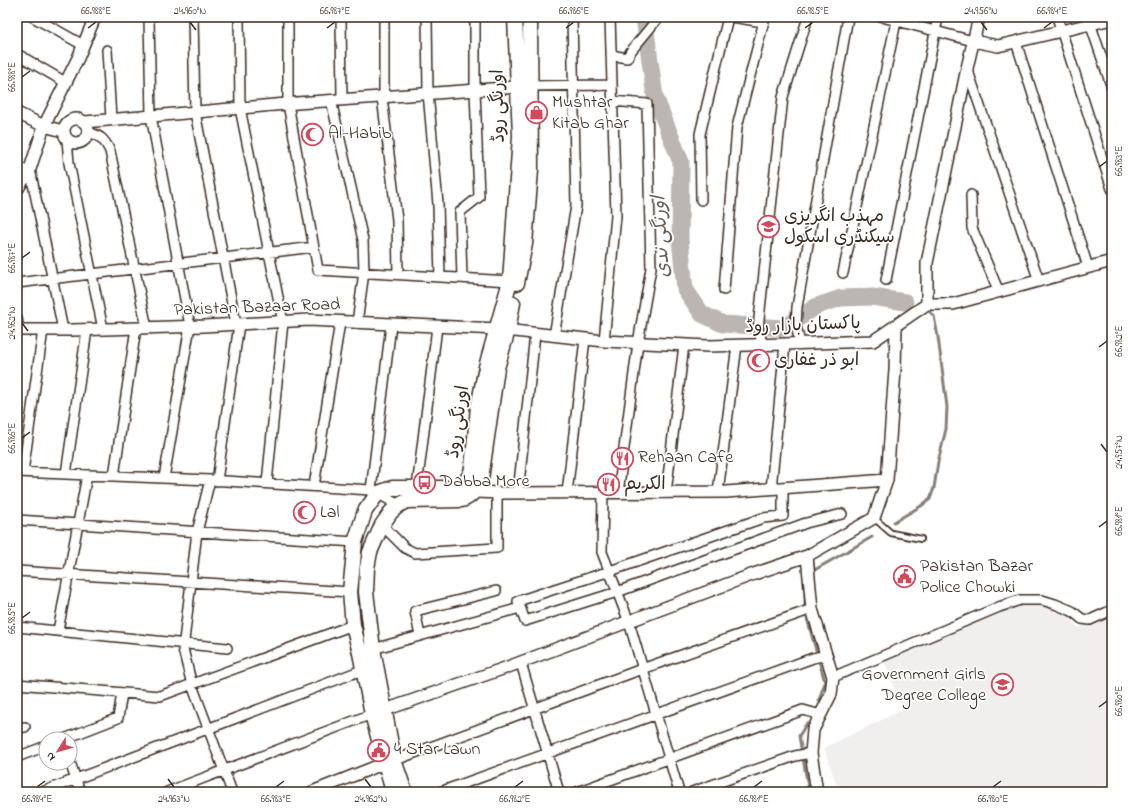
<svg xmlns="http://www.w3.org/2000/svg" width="1129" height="809" font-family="'Indie Flower','Playpen Sans Arabic',sans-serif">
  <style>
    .built { fill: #f1efee }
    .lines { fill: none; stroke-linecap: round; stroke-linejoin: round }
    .stream { stroke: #887e77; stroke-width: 3 }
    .river { stroke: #bcb6b3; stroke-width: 17 }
    .service-casing { stroke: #3b2a1e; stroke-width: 8 }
    .minor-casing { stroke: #3b2a1e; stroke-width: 12 }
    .tertiary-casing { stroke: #3b2a1e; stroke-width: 14 }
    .primary-casing { stroke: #3b2a1e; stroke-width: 17 }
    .service { stroke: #fff; stroke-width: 4.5 }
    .minor { stroke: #fff; stroke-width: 9 }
    .tertiary { stroke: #fff; stroke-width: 11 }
    .primary { stroke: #fff; stroke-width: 14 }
    .ticks { fill: none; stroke: #3b2a1e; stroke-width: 1.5 }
    .labels { text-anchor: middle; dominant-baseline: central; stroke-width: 3.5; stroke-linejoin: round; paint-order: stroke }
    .poi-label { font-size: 18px; fill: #3b2a1e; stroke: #fff; text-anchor: start }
    .street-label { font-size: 18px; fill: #3b2a1e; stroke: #fff }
    .water-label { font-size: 19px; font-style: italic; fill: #685b52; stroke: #fff }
    .neatline { fill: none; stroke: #3b2a1e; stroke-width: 1.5 }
    .ticks-label { font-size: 10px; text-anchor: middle; fill: #3b2a1e }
  </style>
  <rect width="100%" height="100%" fill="#fff"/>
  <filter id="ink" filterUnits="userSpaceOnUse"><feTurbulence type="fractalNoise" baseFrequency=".025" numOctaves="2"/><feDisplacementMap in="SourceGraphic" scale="8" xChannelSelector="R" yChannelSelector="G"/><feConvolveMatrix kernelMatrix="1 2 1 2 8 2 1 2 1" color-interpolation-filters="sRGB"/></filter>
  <g filter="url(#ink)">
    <path class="built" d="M1027,601L1066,611L1078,628L1112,613V792H839L824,748L902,710L884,659Z"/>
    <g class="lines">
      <path class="stream" d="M894,522L921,506L930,499L934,488L938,462L946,429L947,407L938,337L934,316L929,311
        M811,572L872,537
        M805,588V606L807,618L825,682L819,700
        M807,723L799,736L809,792"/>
      <path class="river" d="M644,17L655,97L681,162L680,239L685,289L702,314L723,324L784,328L817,306L841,298L872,297L905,302"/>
      <defs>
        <path id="service" d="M874,518L891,533L921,539"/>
        <path id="minor" d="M33,17L83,45
          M149,17L151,116L190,326L164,478
          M193,17L195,112L236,324
          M239,17L240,108L283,322L267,483
          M288,17V104L318,270L510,281
          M341,17L342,100
          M427,17L428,93L438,204L440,277
          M732,17L763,22
          M882,17L973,41
          M1057,17L1112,189
          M1088,17L1112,88
          M1016,42L1088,267
          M107,50L111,119
          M17,54L65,82
          M611,55L627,58L631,51L659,17
          M967,68L1039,281
          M525,86L612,85
          M384,96V17
          M382,97L397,220L398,274
          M331,100L363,240L364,272L357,323
          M612,101L647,104L651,268L638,343L618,493
          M88,132C101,136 104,139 110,151L147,328
          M67,140L69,163L103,329
          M17,170L30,169L63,330
          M971,195L972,228L999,292
          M701,200L700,134L728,17
          M843,273L897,17
          M462,278L460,212L479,197L475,90V17
          M886,280L938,17
          M17,283L314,247
          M724,290L737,127L765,17
          M17,318L19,330
          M554,336L576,206L572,17
          M604,341L616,216L610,17
          M800,343L796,326L797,307L848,17
          M763,344L758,331L759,319L783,97L808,17
          M17,472L210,480L371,490L399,505
          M23,472L43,330
          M66,474L87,330
          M114,476L136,328
          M210,480L197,532L183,649L192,685L232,792
          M217,481L239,324
          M314,486L340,322
          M417,487L437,327
          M783,488V516L763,518L610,571L518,601L525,621L617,592L806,523L842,514
          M771,489L785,344
          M371,490L391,325
          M718,492L737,345
          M518,493L535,334
          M567,493L585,339
          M603,493L602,552L629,622L679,792
          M666,493L684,345
          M17,520L355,542
          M382,525L405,548L415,553L497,548V493
          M17,571L350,592
          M17,627L227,648
          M58,631L87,475
          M420,636L415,611L496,591
          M373,649L520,608
          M521,663L559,792
          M833,677L999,607L1020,600H1042L1055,604L1072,611L1082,619L1090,620L1112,610
          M17,684L160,696L353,625
          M17,728L25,727
          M64,739L118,718L122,693
          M17,757L46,746
          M70,762L80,792
          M390,762L642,669L812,609
          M42,792L362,670
          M167,792L372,714
          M440,792L813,658L827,655
          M577,792L803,710L821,715
          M692,792L795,756L811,753"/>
        <path id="tertiary" d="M973,41L998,46L1112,19
          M17,113L44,126L63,131
          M64 131a12 12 0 1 1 24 0a12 12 0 1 1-24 0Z
          M85,122L297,103L518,87
          M17,190L30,169L44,126L78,58L95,17
          M927,304V263L967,68L979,17
          M927,304H953L1112,261
          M17,330H73L204,326L309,320L497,329L604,341L708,346L785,344L873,341L927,304
          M468,489L475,492L501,493L726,492L887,480
          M807,556L812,609L833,677L831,694L813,730L811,753L817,792
          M385,710L508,667L754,574L807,556L874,518L887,480L895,370L896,325
          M312,792L385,763"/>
        <path id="primary" d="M517,283L525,244L531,170L530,17
          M393,792L372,714L360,653L353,625L350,592L355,542L365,511L378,493L392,488H457C465,483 470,478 472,468L478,407L486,367L510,281L520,136L515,17
          M405,792L394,760L373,649L366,592L367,568L370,552L382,525L391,512L399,505L407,501L462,500C473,496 476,489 481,479L497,368L508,330L513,303"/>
      </defs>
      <use href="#service" class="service-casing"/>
      <use href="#minor" class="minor-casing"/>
      <use href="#tertiary" class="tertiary-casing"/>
      <use href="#primary" class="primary-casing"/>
      <use href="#service" class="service"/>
      <use href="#minor" class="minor"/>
      <use href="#tertiary" class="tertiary"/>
      <use href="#primary" class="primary"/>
    </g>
  </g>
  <path class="ticks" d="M190,22L196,30M981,22L987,30M88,28L96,22M327,28L335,22M566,28L574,22M805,28L813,22M1044,28L1052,22M22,77L30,71M1099,167L1107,161M22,258L30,252M22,323L28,331M1099,347L1107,341M22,438L30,432M1101,444L1107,452M1099,527L1107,521M22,618L30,612M1099,707L1107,701M168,779L174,787M365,779L371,787M37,787L45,781M276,787L284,781M515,787L523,781M754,787L762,781M993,787L1001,781"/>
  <defs>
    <symbol id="shop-ring" viewBox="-11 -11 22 22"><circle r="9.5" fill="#fff" stroke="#d1495b" stroke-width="1.5"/><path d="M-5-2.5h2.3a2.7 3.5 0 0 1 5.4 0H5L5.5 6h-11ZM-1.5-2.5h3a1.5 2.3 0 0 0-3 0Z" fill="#d1495b"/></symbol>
    <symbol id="mosque-ring" viewBox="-11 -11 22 22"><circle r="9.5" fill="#fff" stroke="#d1495b" stroke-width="1.5"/><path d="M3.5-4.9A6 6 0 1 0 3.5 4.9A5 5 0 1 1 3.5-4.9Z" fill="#d1495b"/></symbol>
    <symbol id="school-ring" viewBox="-11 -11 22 22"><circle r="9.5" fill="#fff" stroke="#d1495b" stroke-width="1.5"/><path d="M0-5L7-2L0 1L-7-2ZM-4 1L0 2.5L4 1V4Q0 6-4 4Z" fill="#d1495b"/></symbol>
    <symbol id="restaurant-ring" viewBox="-11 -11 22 22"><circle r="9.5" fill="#fff" stroke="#d1495b" stroke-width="1.5"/><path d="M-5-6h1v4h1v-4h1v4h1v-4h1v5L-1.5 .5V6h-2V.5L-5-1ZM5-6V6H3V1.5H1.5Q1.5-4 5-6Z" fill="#d1495b"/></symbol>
    <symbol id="bus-ring" viewBox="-11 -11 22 22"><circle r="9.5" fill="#fff" stroke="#d1495b" stroke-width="1.5"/><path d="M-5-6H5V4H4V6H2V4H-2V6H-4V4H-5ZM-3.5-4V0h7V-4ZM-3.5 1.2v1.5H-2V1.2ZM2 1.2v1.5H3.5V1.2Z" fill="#d1495b"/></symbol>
    <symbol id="civic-ring" viewBox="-11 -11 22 22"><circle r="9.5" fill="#fff" stroke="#d1495b" stroke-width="1.5"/><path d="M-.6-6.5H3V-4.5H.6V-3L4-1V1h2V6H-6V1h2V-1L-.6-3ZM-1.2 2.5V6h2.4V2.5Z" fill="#d1495b"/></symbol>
    <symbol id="university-ring" viewBox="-11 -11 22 22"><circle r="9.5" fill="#fff" stroke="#d1495b" stroke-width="1.5"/><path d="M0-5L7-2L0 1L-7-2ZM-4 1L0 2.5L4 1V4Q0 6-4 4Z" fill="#d1495b"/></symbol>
  </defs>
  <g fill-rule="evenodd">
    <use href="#shop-ring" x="524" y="100" width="25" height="25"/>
    <use href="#mosque-ring" x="300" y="122" width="25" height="25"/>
    <use href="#school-ring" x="756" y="214" width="25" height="25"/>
    <use href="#mosque-ring" x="746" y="348" width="25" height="25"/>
    <use href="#restaurant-ring" x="610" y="446" width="25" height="25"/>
    <use href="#bus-ring" x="412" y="470" width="25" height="25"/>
    <use href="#restaurant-ring" x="596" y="472" width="25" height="25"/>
    <use href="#mosque-ring" x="292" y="500" width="25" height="25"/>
    <use href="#civic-ring" x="892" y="564" width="25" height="25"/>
    <use href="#university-ring" x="990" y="672" width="25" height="25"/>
    <use href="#civic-ring" x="366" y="738" width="25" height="25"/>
  </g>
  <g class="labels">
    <g class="poi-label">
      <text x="552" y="103">Mushtar<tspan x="552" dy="21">Kitab Ghar</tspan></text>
      <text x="328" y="134">Al-Habib</text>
      <text x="784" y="217">مہذب انگریزی<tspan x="784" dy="21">سیکنڈری اسکول</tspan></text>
      <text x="774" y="361">ابو ذر غفاری</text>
      <text x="638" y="458">Rehaan Cafe</text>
      <text x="440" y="482">Dabba More</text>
      <text x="624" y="485">الکریم</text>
      <text x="320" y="513">Lal</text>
      <text x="920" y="567">Pakistan Bazar<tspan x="920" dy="21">Police Chowki</tspan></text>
      <text x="986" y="675" text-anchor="end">Government Girls<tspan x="986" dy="21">Degree College</tspan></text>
      <text x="394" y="750">4 Star Lawn</text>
    </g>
    <g class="street-label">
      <text transform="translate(499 106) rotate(-91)">اورنگی روڈ</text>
      <text transform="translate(257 308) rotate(-2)">Pakistan Bazaar Road</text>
      <text transform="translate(803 326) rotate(-2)">پاکستان بازار روڈ</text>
      <text transform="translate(459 422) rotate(-82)">اورنگی روڈ</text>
    </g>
    <g class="water-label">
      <text transform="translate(662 237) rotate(-93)">اورنگی ندی</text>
    </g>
  </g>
  <rect width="1129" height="809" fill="none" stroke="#fff" stroke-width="44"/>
  <g transform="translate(58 751) rotate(233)"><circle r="19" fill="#ffffff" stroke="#b1aaa5"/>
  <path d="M0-3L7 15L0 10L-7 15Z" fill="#d1495b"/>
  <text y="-6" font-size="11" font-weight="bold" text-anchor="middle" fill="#3b2a1e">N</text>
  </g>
  <rect x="22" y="22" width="1085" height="765" class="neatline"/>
  <g class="ticks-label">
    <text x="96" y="14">66.988°E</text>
    <text x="190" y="14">24.960°N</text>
    <text x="335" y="14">66.987°E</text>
    <text x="574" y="14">66.986°E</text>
    <text x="813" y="14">66.985°E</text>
    <text x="981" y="14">24.956°N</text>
    <text x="1052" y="14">66.984°E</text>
    <text transform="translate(11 77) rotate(-90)" y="4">66.988°E</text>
    <text transform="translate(1118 161) rotate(-90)" y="4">66.983°E</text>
    <text transform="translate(11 258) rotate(-90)" y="4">66.987°E</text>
    <text transform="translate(11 323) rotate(-90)" y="4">24.962°N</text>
    <text transform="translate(1118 341) rotate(-90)" y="4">66.982°E</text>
    <text transform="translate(11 438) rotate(-90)" y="4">66.986°E</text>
    <text transform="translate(1118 452) rotate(-90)" y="4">24.957°N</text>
    <text transform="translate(1118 521) rotate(-90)" y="4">66.981°E</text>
    <text transform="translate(11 618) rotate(-90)" y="4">66.985°E</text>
    <text transform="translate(1118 701) rotate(-90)" y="4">66.980°E</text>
    <text x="37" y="802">66.984°E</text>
    <text x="174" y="802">24.963°N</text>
    <text x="276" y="802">66.983°E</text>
    <text x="371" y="802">24.962°N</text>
    <text x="515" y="802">66.982°E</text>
    <text x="754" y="802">66.981°E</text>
    <text x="993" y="802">66.980°E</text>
  </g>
</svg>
